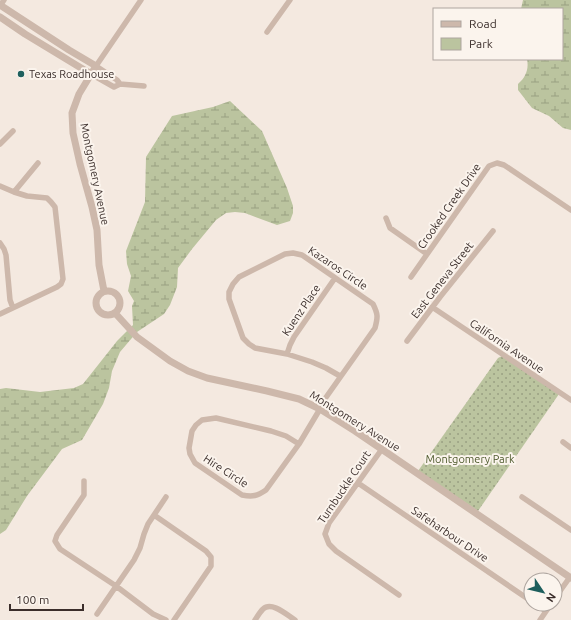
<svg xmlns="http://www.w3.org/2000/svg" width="571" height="620" font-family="Ubuntu,sans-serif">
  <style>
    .green { fill: url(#green-dots) }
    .wetland { fill: url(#wetland-marsh) }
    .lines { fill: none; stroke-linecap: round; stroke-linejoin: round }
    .minor { stroke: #cdb8ab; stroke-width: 5.5 }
    .tertiary { stroke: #cdb8ab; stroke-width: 7 }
    .poi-dot { fill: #1e5f5d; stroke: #fbf4ed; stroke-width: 1.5 }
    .labels { text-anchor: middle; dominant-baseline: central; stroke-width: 4; stroke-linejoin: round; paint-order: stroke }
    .poi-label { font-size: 11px; fill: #3b2e2b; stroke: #fbf4ed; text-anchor: start }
    .street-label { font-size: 11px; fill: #3b2e2b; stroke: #fbf4ed }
    .park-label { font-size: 11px; fill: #4e5a2d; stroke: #fbf4ed }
  </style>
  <defs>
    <pattern id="green-dots" width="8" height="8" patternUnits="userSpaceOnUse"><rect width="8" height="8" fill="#bbc49f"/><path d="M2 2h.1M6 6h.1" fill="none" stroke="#99a082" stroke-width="1.8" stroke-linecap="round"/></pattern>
    <pattern id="wetland-marsh" width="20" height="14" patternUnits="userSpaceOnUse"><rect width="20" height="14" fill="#bbc49f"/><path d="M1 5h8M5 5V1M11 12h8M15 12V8" fill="none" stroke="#99a082"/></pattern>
  </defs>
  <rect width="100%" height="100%" fill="#f4e9e0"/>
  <path class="green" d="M502,356L559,394L478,511L418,471L498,358Z"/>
  <path class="wetland" d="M523,0H571V130L563,128L549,116L532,108L518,90V84C526,77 529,69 527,59H562V9H521Z
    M230,101L262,131L287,188L293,206V213L290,221L277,225L245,213L235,212L226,213L216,220L192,249L178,268L177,287L170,305L164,314L137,332L120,352L112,371L109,388L103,404L82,440L62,449L27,496L6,530L0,534V389L6,388L40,392L74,388L83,384L117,341L133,325L132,306L134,301L128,291L131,276L127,264L126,251L145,202L146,157L172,116L213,107Z"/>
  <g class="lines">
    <path class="minor" d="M0,6L4,0
      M267,32L290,0
      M91,74L114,87L120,84L144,86
      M120,84L117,80L96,66L141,0
      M0,144L13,131
      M0,186L14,192L27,196L47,198L51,202L55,207L63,279L61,284L57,287L0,314
      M14,192L38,163
      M386,218L390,228L427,254
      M0,243L4,249L6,255L10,300L13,308
      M411,277L489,166L497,163L504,165L571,210
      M432,307L571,400
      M407,341L440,297L493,231
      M287,354L290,345L294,337L335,278
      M563,442L571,448
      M299,444L286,436L271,431L216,418L202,420L196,425L192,431L189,448L190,454L195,463L242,495C253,497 257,496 266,490L299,444L320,409L322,403L375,328C378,317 378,314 373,304L302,255L293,253L285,254L239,277L233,284L229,292V299L243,338L249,344L255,348L287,354L312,362L326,368L340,376
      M382,449L329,523L325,534L329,544L336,551L399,595
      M84,481V495L57,535L55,541L60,549L116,586L153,614L166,620
      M358,483L531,601
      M522,497L571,530
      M154,515L206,551L211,557V566L174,620
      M555,598L570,577
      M535,604L546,611
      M97,614L134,560L140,548L144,534L148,524L166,497
      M255,620C257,617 260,612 263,609C272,601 287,615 295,620
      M540,620L551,604"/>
    <path class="tertiary" d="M0,5L69,50L96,66L79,94L72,113L73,133L80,164L92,207L97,230L99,265L104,291
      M0,17L25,34L91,74
      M96 303a12 12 0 1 1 24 0a12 12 0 1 1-24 0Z
      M115,313L137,337L170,361L188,371L207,378L267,391L299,399L320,409L355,431L571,578"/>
  </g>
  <circle class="poi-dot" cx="21" cy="74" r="4"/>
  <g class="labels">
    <g class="poi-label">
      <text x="29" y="74">Texas Roadhouse</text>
    </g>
    <g class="street-label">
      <text transform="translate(95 174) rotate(78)">Montgomery Avenue</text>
      <text transform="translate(449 206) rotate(-55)">Crooked Creek Drive</text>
      <text transform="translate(338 268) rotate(34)">Kazaros Circle</text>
      <text transform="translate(442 280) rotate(-52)">East Geneva Street</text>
      <text transform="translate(301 310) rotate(-56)">Kuenz Place</text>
      <text transform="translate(507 346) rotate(34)">California Avenue</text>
      <text transform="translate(355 421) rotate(32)">Montgomery Avenue</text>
      <text transform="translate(226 471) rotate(33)">Hire Circle</text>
      <text transform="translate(344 487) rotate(-56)">Turnbuckle Court</text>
      <text transform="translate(450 534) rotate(34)">Safeharbour Drive</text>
    </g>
    <g class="park-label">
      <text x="470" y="459">Montgomery Park</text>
    </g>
  </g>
  <rect x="433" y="8" width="130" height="52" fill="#fbf4ed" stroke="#aea59f"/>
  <rect x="441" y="21" width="20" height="6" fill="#cdb8ab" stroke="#aea59f"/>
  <text x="469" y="28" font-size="12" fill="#3b2e2b">Road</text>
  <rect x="441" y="38" width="20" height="12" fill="#bbc49f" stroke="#aea59f"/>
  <text x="469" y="48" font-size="12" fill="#3b2e2b">Park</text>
  <g transform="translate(543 592) rotate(125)"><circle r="19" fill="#fbf4ed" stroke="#aea59f"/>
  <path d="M0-3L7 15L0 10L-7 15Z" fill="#1e5f5d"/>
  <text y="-6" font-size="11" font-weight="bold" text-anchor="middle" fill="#3b2e2b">N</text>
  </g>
  <path d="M10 604v6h73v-6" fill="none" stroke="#3b2e2b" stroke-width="2"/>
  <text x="16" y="604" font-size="12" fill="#3b2e2b" stroke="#fbf4ed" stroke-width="3" paint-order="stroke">100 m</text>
</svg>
